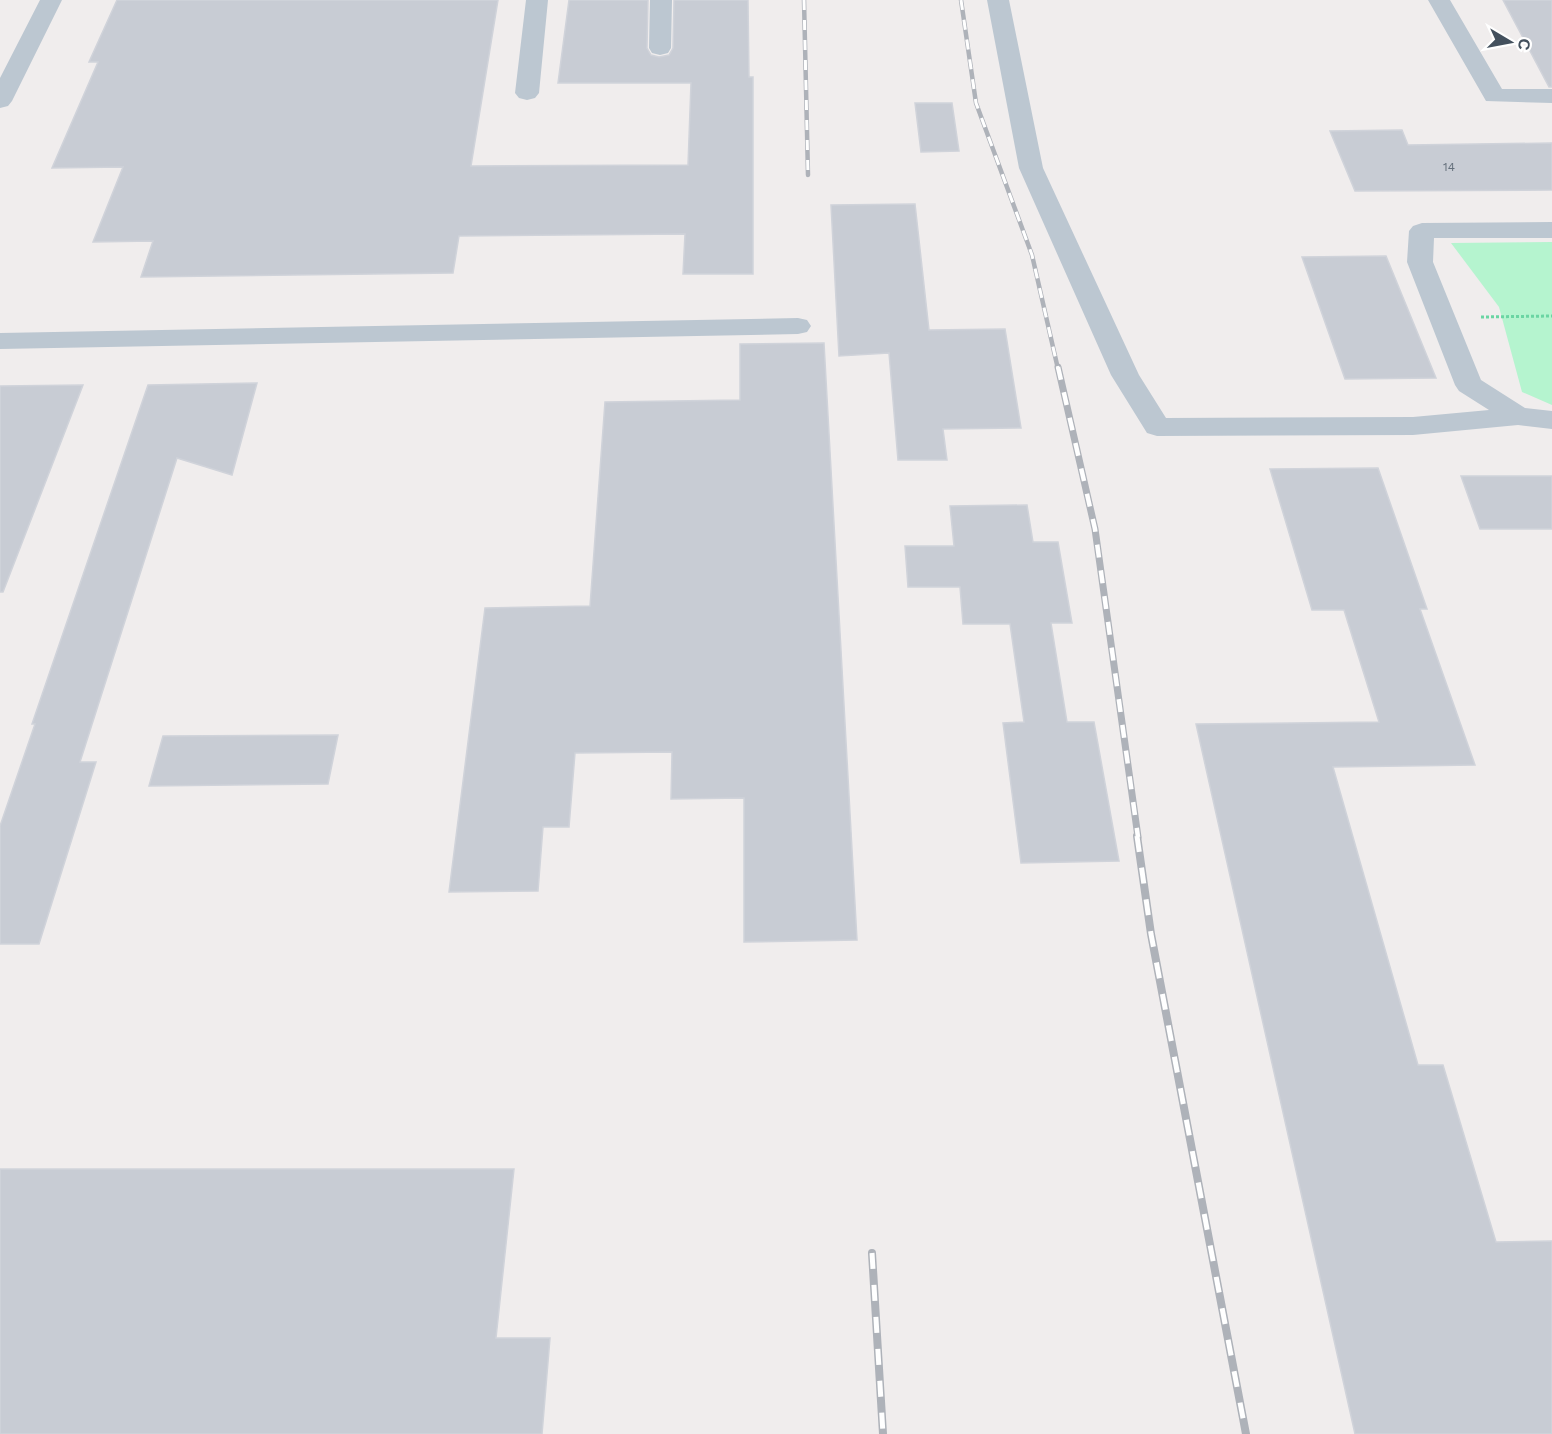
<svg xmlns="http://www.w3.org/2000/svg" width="1552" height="1434" font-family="'Work Sans',sans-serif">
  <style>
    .green { fill: #b5f4cf }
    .building { fill: #c8ccd4; stroke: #d0d3da; stroke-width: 1.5 }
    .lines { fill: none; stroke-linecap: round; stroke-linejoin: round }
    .path { stroke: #6ad5a3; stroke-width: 3; stroke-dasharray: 3 2; stroke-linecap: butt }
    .minor { fill: #bcc7d1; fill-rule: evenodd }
    .rail-far2-casing { stroke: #aeb2b9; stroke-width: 4.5 }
    .rail-far1-casing { stroke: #aeb2b9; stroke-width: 7 }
    .rail-casing { stroke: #aeb2b9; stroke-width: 8 }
    .rail-far2 { stroke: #fff; stroke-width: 3; stroke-dasharray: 10; stroke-linecap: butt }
    .rail-far1 { stroke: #fff; stroke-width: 4.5; stroke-dasharray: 13; stroke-linecap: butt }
    .rail { stroke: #fff; stroke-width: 5; stroke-dasharray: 16; stroke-linecap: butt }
    .labels { text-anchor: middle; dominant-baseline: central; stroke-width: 5; stroke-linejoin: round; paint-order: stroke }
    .number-label { font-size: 12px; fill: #646f7b }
  </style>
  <rect width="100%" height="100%" fill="#f0eded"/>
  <path class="green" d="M1552,242V405L1522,392L1499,307L1451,243Z"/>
  <path class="building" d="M117,0H498L471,166L688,165L691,83H558L569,0H648L647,48L651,55L659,57L669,55L673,48L674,0H748L749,77H753V274H683L685,234L459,236L453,273L141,277L153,241L93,242L123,167L52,168L98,62H89Z
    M1503,0H1552V87H1549Z
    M915,103H952L959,151L921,152Z
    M1402,130L1408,145L1552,143V190L1355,191L1330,131Z
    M915,204L929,330L1005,329L1021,428L943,429L947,460H898L889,353L839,356L831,205Z
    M1386,256L1436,378L1345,379L1302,257Z
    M824,343L857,940L744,942V798L671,799L672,752L575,753L569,827H543L538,891L449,892L485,608L590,606L605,402L740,400V344Z
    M257,383L232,475L177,458L80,762H96L39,944H0V826L35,724H32L148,385Z
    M83,385L3,592H0V386Z
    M1378,468L1427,609H1420L1475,765L1333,767L1418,1065H1443L1496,1242L1552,1241V1434H1355L1196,724L1379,722L1344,610H1312L1270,469Z
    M1461,476H1552V529H1480Z
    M1027,505L1033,542H1058L1072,623H1051L1067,722H1094L1119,861L1021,863L1003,723L1024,722L1010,624H963L960,587H908L905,546H954L950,506Z
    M338,735L328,784L149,786L163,736Z
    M0,1169H514L496,1338H550L542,1434H0Z"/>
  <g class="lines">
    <path class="path" d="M1481,317L1552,316"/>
    <path class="minor" d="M40,0H62L12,101L8,106L0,108V78Z
      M526,0H548L539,93L535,98L527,100L519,98L515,93Z
      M650,0H672L671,48L668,53L660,55L652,53L649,48Z
      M987,0H1009L1043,168L1139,375L1166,418L1413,417L1489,410L1459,391L1455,385L1407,262L1409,231L1413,226L1422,223L1552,222V238H1434L1433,262L1481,380L1525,408L1552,411V429L1518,425L1413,435L1157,436L1147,433L1111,375L1019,168Z
      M1428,0H1450L1502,89H1552V103L1486,101Z
      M798,318L807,320L811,326L807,332L798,334L0,349V333Z"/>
    <defs>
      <path id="rail-far2" d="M804,0L808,175
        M961,0L976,103L1032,255L1058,369"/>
      <path id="rail-far1" d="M1058,367L1095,529L1138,837"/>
      <path id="rail" d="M1137,836L1151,934L1246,1434
        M872,1253L883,1434"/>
    </defs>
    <use href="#rail-far2" class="rail-far2-casing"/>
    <use href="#rail-far1" class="rail-far1-casing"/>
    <use href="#rail" class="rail-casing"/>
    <use href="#rail-far2" class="rail-far2"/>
    <use href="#rail-far1" class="rail-far1"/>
    <use href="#rail" class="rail"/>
  </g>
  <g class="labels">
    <g class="number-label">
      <text x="1449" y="167">14</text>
    </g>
  </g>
  <g transform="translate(1510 42) rotate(100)" stroke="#ffffff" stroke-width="4.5" paint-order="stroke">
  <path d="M0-4.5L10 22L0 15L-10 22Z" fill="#43505d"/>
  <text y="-9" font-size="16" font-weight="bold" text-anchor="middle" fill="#43505d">С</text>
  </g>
</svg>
